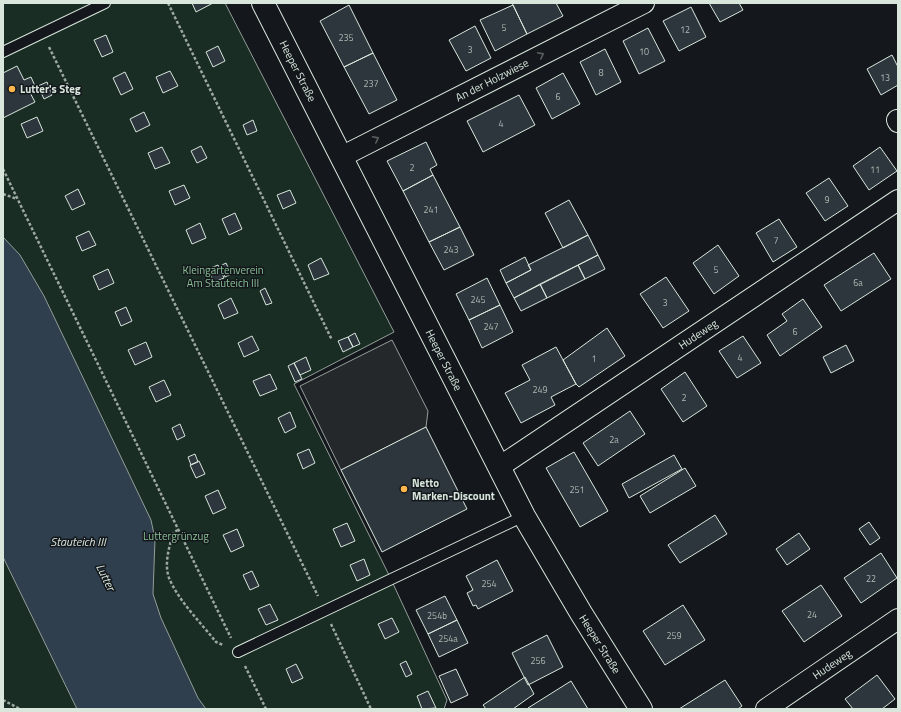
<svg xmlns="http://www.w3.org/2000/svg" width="901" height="712" font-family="'Titillium Web',sans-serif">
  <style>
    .green { fill: #1a2d24; stroke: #939e99 }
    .parking { fill: #24282b; stroke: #939e99 }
    .water { fill: #2f3f4d; stroke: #939e99 }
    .building { fill: #2c363c; stroke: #d8e6dc }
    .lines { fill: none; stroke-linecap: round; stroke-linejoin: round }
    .lane-casing { stroke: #d8e6dc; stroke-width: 12 }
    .street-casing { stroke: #d8e6dc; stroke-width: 22 }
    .secondary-casing { stroke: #d8e6dc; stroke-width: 24 }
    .path { stroke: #9da8a2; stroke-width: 2.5; stroke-dasharray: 3 2; stroke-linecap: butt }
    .lane { stroke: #14181c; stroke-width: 10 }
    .street { stroke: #14181c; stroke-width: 20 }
    .secondary { stroke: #14181c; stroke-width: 22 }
    .oneway { stroke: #59605f }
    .poi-dot { fill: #ffb74d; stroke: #14181c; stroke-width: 1.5 }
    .labels { text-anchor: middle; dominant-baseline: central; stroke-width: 3; stroke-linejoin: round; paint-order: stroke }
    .number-label { font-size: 9px; fill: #adbab4 }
    .street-label { font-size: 11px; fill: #d8e6dc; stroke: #14181c }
    .poi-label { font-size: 11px; font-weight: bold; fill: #d8e6dc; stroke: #14181c; text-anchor: start }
    .park-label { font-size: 11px; fill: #8ac095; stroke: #14181c }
    .water-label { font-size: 12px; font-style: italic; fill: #d8e6dc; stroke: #14181c }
  </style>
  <rect width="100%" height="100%" fill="#14181c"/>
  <path class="green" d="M3,3H225L394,332L294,384L389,575L447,700L444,709H3Z"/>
  <path class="parking" d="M392,340L428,411L426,427L341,470L300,386Z"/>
  <path class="water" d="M3,237L20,255L44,296L151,520L155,539L153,594L161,618L198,698L206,709H77L3,557Z"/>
  <path class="building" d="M192,3H213L196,12Z
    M512,3H556L563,16L527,34Z
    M709,3H739L743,10L720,22Z
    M349,5L373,53L344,67L320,21Z
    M513,5L527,34L495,51L480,20Z
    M691,7L706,37L679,51L663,21Z
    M475,26L491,58L466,71L449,40Z
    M648,28L665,61L639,74L623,41Z
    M106,35L113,52L102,57L94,40Z
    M218,46L225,61L213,67L206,52Z
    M605,49L621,82L596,95L580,62Z
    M373,53L397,100L369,114L344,67Z
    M892,55L898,67V85L881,95L867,69Z
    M17,66L24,80L31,77L35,86L28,89L35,102L3,118V73Z
    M170,71L178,86L163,93L156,77Z
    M125,72L133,89L121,95L113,78Z
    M563,73L580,104L552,119L536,88Z
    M47,82L52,95L44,99L38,86Z
    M519,95L535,125L483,152L467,121Z
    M144,112L150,125L136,132L130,119Z
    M37,117L43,131L27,138L21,124Z
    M253,120L257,131L247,135L243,125Z
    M426,142L437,165L430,169L433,175L403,191L387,161Z
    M201,146L207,158L197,163L191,151Z
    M162,147L170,163L155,169L148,153Z
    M880,147L897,171L869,190L853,166Z
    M433,175L460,227L429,242L403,191Z
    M829,178L848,206L825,221L806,193Z
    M184,185L190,198L175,205L169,191Z
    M78,189L85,204L72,210L65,196Z
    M290,190L296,203L283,209L277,195Z
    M569,200L588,235L563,248L545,213Z
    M235,213L242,229L229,235L222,219Z
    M779,219L797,247L773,262L756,233Z
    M200,223L206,238L192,244L186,230Z
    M460,227L474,255L444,270L429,242Z
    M89,231L96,245L82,251L76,237Z
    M588,235L598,255L514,298L506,283L531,270L528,265Z
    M718,245L739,276L714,294L693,263Z
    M874,253L891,279L841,311L824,285Z
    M598,255L605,269L585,279L578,265Z
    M525,257L531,270L506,283L500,270Z
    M321,258L329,274L314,280L308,265Z
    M226,263L231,274L225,277L220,266Z
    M218,265L224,278L214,282L208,269Z
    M578,265L585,279L547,298L540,284Z
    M108,269L114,283L99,290L93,276Z
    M666,277L689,311L663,328L640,294Z
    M487,278L500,305L469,320L456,294Z
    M540,284L547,298L521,311L514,298Z
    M265,288L272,303L266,305L260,291Z
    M231,298L238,313L224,319L218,305Z
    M803,299L822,327L780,356L767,335L787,321L782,314Z
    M500,305L513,332L482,348L469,320Z
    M126,307L132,321L121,326L115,312Z
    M607,328L625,356L579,387L576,384L563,360Z
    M355,333L360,344L353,347L348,337Z
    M252,336L259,350L244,357L238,343Z
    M743,336L761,363L737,378L719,351Z
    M348,337L353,347L343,352L338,341Z
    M146,342L152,357L135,365L128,350Z
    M846,345L854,361L831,373L823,357Z
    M556,347L576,384L551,397L555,405L521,423L505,393L530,380L522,365Z
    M306,357L311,370L300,375L294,363Z
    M294,363L302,379L295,382L288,366Z
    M685,372L707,406L683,422L661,389Z
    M270,374L277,389L260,396L253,381Z
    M164,380L171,395L156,402L149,387Z
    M630,411L645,434L598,466L583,443Z
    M290,412L296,427L285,433L278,418Z
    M180,424L185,436L177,440L172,428Z
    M426,427L467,509L382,552L341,470Z
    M309,449L315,463L303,469L297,454Z
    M574,452L608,511L580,527L546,468Z
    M195,454L198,462L191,465L188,457Z
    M674,455L682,469L629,498L622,484Z
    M199,461L205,474L196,478L190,465Z
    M685,468L696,486L650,513L640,496Z
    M218,490L226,508L213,514L205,496Z
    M715,515L727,534L680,563L668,545Z
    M869,522L880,538L870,545L859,529Z
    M347,523L355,541L341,547L333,529Z
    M237,529L244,546L231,552L223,535Z
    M799,533L810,549L787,565L776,549Z
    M881,553L897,578L861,603L844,578Z
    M364,559L370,575L357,581L350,565Z
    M497,560L513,591L478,609L476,605L473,606L467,593L473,590L466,576Z
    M252,571L259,586L250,590L243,575Z
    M821,585L842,616L804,642L782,611Z
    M445,596L457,620L428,634L416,610Z
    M270,604L278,620L266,625L258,609Z
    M683,605L705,640L665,665L643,631Z
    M392,618L399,632L385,639L378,624Z
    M457,620L468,643L439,657L428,634Z
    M547,635L563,667L528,685L512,653Z
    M406,661L412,674L406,677L400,664Z
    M296,664L303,678L292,683L286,669Z
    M456,669L468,695L451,703L439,676Z
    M877,675L895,699L882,709H853L845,699Z
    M525,677L534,694L513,709H486L483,705Z
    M725,680L742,706L738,709H679Z
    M571,681L588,709H529L528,708Z
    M428,691L436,708L422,709L417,696Z"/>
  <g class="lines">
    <defs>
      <path id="lane" d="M3,52L105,3
        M238,652L524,516"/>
      <path id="street" d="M897,120L898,122
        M341,157L644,3
        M499,467L898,200
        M766,709L898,619"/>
      <path id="secondary" d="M263,3L524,516L581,613L641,709"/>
    </defs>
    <use href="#lane" class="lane-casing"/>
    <use href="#street" class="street-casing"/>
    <use href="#secondary" class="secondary-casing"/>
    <path class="path" d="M168,3L332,340
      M49,47L318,596
      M3,169L231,638
      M3,194L17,199
      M178,530L174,532C169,546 164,564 169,578C178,600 201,623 216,642L223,645
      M331,624L371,709
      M245,666L266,709
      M3,700L20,709"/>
    <use href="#lane" class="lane"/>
    <use href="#street" class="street"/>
    <use href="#secondary" class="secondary"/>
  </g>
  <defs><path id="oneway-chevron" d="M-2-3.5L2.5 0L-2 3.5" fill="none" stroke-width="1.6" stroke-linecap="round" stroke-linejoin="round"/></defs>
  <g class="oneway">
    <use href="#oneway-chevron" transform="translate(541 55) rotate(-27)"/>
    <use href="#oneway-chevron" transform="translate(376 139) rotate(-27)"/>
  </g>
  <g class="poi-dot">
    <circle cx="12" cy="89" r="4"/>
    <circle cx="404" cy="489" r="4"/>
  </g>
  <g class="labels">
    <g class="number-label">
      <text x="504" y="27">5</text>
      <text x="685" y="29">12</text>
      <text x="346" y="37">235</text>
      <text x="470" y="49">3</text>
      <text x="644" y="51">10</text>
      <text x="601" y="72">8</text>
      <text x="885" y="77">13</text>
      <text x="371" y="83">237</text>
      <text x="558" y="96">6</text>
      <text x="501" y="123">4</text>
      <text x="412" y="167">2</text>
      <text x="875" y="169">11</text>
      <text x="827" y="199">9</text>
      <text x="431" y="209">241</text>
      <text x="776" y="240">7</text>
      <text x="451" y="249">243</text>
      <text x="716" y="269">5</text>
      <text x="858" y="282">6a</text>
      <text x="478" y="299">245</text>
      <text x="665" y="302">3</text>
      <text x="491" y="326">247</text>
      <text x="795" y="331">6</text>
      <text x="740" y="357">4</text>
      <text x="594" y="358">1</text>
      <text x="540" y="389">249</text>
      <text x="684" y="397">2</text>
      <text x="614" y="439">2a</text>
      <text x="577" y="489">251</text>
      <text x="871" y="578">22</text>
      <text x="489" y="583">254</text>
      <text x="812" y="614">24</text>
      <text x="437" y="615">254b</text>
      <text x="674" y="635">259</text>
      <text x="448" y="638">254a</text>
      <text x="538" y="660">256</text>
    </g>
    <g class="street-label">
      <text transform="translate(298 71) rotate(63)">Heeper Straße</text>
      <text transform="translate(492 80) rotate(-27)">An der Holzwiese</text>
      <text transform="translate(698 334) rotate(-34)">Hudeweg</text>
      <text transform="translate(444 360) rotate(63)">Heeper Straße</text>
      <text transform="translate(600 644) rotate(58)">Heeper Straße</text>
      <text transform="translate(832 664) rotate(-34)">Hudeweg</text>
    </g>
    <g class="poi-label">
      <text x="20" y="89">Lutter's Steg</text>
      <text x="412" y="483">Netto<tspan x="412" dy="13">Marken-Discount</tspan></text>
    </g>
    <g class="park-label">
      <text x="223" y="270">Kleingartenverein<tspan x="223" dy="13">Am Stauteich III</tspan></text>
      <text x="176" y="536">Luttergrünzug</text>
    </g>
    <g class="water-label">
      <text x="78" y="541">Stauteich III</text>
      <text transform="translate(106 577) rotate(64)">Lutter</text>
    </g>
  </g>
  <rect width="901" height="712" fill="none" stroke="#d8e6dc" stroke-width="8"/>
</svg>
